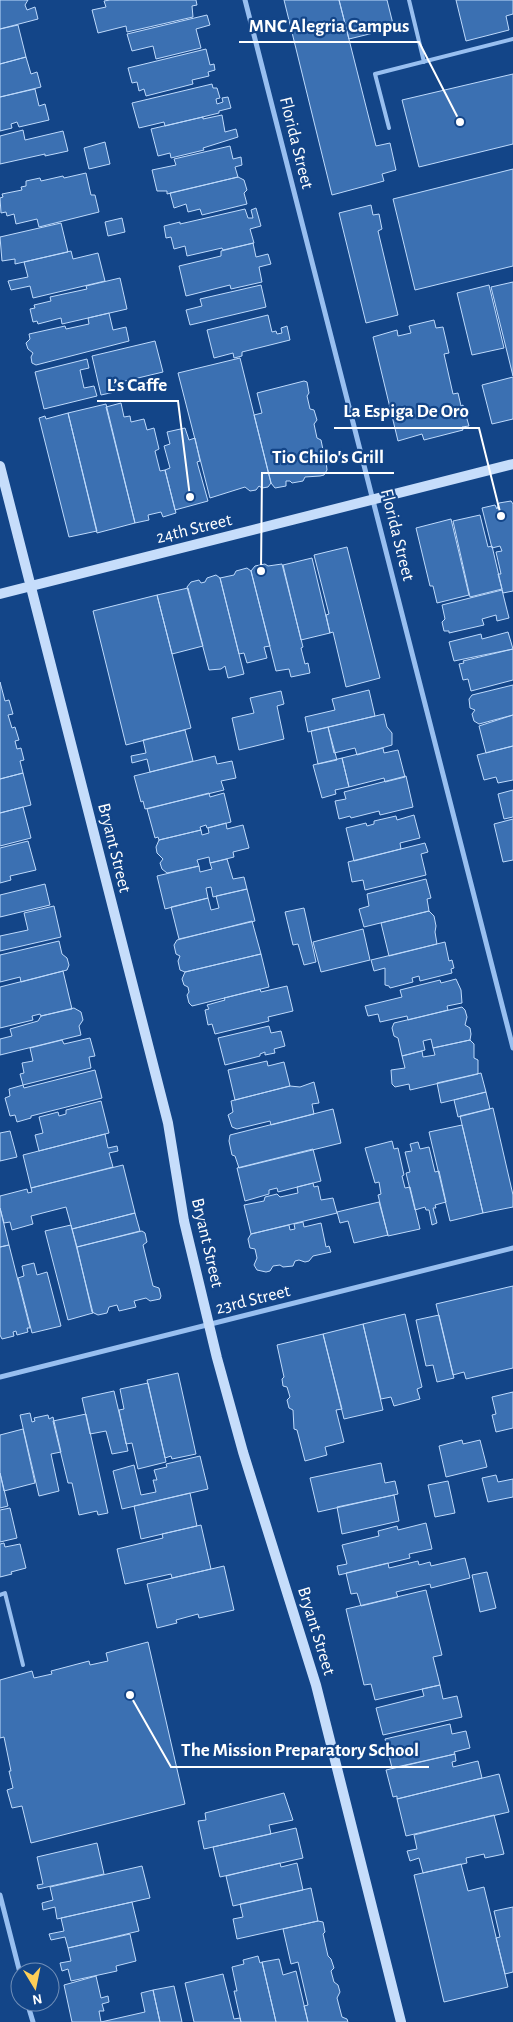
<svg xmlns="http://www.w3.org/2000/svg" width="513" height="2022" font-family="'Alegreya Sans',sans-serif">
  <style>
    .building { fill: #3b70b2; stroke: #bedafc }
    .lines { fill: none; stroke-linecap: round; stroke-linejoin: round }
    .lane { stroke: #98bff0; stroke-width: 4 }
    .street { stroke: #98bff0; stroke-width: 5 }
    .secondary { stroke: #c6ddfb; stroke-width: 10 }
    .labels { text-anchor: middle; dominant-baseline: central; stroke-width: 4.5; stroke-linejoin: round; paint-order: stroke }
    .street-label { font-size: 18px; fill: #fff; stroke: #134588 }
    .leader { fill: none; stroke: #fff; stroke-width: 2 }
    .callout-dot { fill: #fff; stroke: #134588; stroke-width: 2 }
    .callout-label { font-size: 19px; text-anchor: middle; font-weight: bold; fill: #fff; stroke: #134588; stroke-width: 4.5; stroke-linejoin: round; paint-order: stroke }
  </style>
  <rect width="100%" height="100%" fill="#134588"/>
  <path class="building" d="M0,0H28L25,5L27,10L35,7L38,19L0,29Z
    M110,0H196L197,5L192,6L193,17L127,32L126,26L98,33L92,10L106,7L104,1Z
    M284,0H339L376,146L390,143L396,170L382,174L384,181L332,195Z
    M339,0H387L394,28L349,39Z
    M456,0H513V14L506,16L509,30L466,41Z
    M207,15L210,25L196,29L201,48L156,59L153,46L132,51L127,34Z
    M18,25L26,57L0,64V29Z
    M206,49L210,65L214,64L215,70L208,72L209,76L192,80L193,84L146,96L144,89L139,91L137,82L132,83L128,68Z
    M26,57L31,74L37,72L41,87L0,97V64Z
    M513,74V144L419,167L402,100Z
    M212,84L213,88H217L220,98L216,99L217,104L223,102L222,98L228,97L231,108L219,111V113L165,126L164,122L139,128L132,103Z
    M35,89L39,106L45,104L49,120L19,127L17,122L11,124L12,128L0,131V97Z
    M222,115L225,132L236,129L238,137L203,148L204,150L171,158L170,153L158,156L151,129L203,117V119Z
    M23,130L25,140L63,131L68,151L45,156V154L0,164V136Z
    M105,142L110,164L89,169L84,148Z
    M230,146L233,159L241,157L242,165L235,167L238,177L167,194V191H157L152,170L176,165L174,159Z
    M513,169V266L415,290L393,199Z
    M86,173L91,195H95L99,212L39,227L37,219L16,224L14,214L7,216L6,212L1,213L0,198L3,197L2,194L22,190L21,187L26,186V181L40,178L41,181L63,176L64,178Z
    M238,177L244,180L247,190L244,193L247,204L202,215L200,209L188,212L186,204L174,208L170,193Z
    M371,205L373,215L379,214L382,229L378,231L398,315L366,323L339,213Z
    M256,208L261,226L250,229L254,243L223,250L222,248L187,256L185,246L174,249L171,237L166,238L164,226L180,222V224L245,209L248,218H253L251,210Z
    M122,218L125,232L108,236L105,222Z
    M61,223L68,252L15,264V259L2,261L0,237Z
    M253,243L256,257L268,254L271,264L259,267L262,282L231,289L230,285L186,296L179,266L221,256V251Z
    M71,251L73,259L98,253L105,281L33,298L30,286L11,290L8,281L28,277L24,262Z
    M120,278L127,309L62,324L61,318L38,324L37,321L33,322L30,309L35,308L34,305L51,301L50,297L87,289L86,286Z
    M513,282V376L491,287Z
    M261,285L266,307L190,325L186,310L202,306L200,299Z
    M489,285L504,348L472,355L457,293Z
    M109,313L113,330L126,327L129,341L36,365L32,363L31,357L33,353L28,349L26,343L30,339L29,334L65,326L66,329L89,324L88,318Z
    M268,315L272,332L276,331L277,334L282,333L281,328L287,326L290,340L242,352V356L234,358L233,353L214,358L207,330Z
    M434,320L436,328L443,327L449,353L444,354L453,394L458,393L461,406L463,405L469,426L462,427L463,430L424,440L422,434L398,441L373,337L397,330L398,336L411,333L409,326Z
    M155,341L163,372L117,383L119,391L101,395L92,356Z
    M240,358L271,483L268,487L262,488L259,486L256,490L250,491L245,487L210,498L178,373Z
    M87,359L89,368L80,370L84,388L94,386L97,396L44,409L35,372Z
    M513,377V419L492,424L482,385Z
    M304,381L307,382L309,393L307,396L310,409L314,410L317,420L314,424L317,438L321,440L323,450L320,452L322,458L326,461L327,470L324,475L320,476L305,477L303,481L292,483L290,481H286V486L275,488L271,483L254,415L262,413L257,393Z
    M121,403L124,417L130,416L131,422L144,419L147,430L154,428L159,449L155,451L160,471L165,470L176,513L163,517L161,512L148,515L149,520L135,523L106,407Z
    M106,404L135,523L97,533L68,413Z
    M68,413L97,531L69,537L39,418L45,416L46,419Z
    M185,428L189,440L195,438L200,461L197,462L208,501L175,510L165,470L170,468L164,446L170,444L167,432Z
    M511,501L513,504V591L503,593L498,574H501L496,552L502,551L500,546L492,548L482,508L495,505L497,509L499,503Z
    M480,515L488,547L492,546L502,589L470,597L453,521Z
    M451,519L469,595L437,603L433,586H430L416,528Z
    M347,547L380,678L346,687L333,632L330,633L326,615L329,614L314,555Z
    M312,558L330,633L301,640L283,565Z
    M265,564L268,566L282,564L303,647L301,648L305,664L308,663L310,673L291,677L289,669L276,671L251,571L255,566Z
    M247,568L251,571L270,646L264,647L267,658L247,663L244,653L239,654L220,578L234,575L236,571Z
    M216,575L220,578L244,674L228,678L225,666L221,669L209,670L187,587L191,582L199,580L201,583L205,582L207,578Z
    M188,588L203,646L172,654L157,595Z
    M502,590L509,618L497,621L496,615L482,619L484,625L449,633V631H444L442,622L445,619L442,605Z
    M157,595L191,728L126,745L93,611Z
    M508,632L513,649L454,661L449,642L481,634L482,639Z
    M513,649V680L471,691L468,679L463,680L459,664L464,663L463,661Z
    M0,682L5,701L9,700L13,714L8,715L12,728L15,727L19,740L15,741L17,749L21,748L24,760L20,761L23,773L0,779Z
    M513,685V715L479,724L474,721L472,714L475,710L470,708L469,699L472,695Z
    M369,690L375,716L308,732L305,717L335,710L332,699Z
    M281,691L284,704L277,706L284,739L239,750L232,718L254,713L250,698Z
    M384,714L387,727L392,733V745L357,755L355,748L334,753L328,727Z
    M513,715V746L486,753L479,726Z
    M328,727L337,760L318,764L311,731Z
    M185,730L193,761L150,772L147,759L132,763L131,756L146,753L143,740Z
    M513,746V780L498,783L496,777L484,780L477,755Z
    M383,748L384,753L398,750L405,777L385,782L384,778L349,787L342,758Z
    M215,756L217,764L232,761L236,778L221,781L224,790L145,809L143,801L141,802L134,776Z
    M342,758L349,787L335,790L336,794L322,798L313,765Z
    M23,773L31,805L0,813V779Z
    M406,776L413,807L380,815L379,811L351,818L350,816L339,819L335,801L346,799L344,792Z
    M513,790V817L504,819L498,794Z
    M209,793L210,797L224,793L231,822L207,828L206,825L200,827L201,830L159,840L158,837L155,838L147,809Z
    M23,807L31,838L0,846V813Z
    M414,815L420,838L400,843L401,849L354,861L346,828L366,823L367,826L374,824V821L396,816L397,820Z
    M513,819V860L503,862L494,824Z
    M226,823L227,829L243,825L249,848L233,852L234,857L210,863L209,857L197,860L199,866L167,873L162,869L160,863L163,859L157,853L156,847L159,840L201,830L202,835L209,833L208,828Z
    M28,841L36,870L10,876L11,880L0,883V848Z
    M425,843L428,852L421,854L426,875L365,890L363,880L352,882L348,862Z
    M227,859L233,879L244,877L247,889L213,897L211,887L206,888L208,898L165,909L157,876L199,866L200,872L212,869L210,863Z
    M426,879L431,898L427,899L429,911L364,927L359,909L369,906L367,894Z
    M45,884L50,905L0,917V895Z
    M247,889L255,921L179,939L171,907L208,898L211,910L219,908L216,896Z
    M54,906L61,937L0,951V936L28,930L24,913Z
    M304,908L316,962L304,965L298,944L293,945L285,912Z
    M429,911L434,916L436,926L435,932L437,944L389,956L381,923Z
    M252,921L261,954L185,972L180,970L178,961L180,956L176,954L174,945L177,940Z
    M363,929L370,960L321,972L313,942Z
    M59,941L62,954L67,958L69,965L67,970L21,982L20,977L0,982V955Z
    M445,942L449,961L452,960L454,968L451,969L452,973L420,981L419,976L412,978L413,982L390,988L389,986L385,985V968L374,971L371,960Z
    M261,954L269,987L192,1006L189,1003L187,995L189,992L188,987L184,985L182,979L185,972Z
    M63,971L72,1009L41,1016L40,1014L32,1016L33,1020L0,1028V987Z
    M456,979L461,990L462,1003L447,1006L448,1010L408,1020L407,1016L380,1022L378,1014L368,1016L365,1006L402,997L400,990L440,980L441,983Z
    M287,986L293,1011L268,1017L269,1021L215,1034L212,1024L208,1025L205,1010L209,1009L207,1005L225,1000L224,998L260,989L261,992Z
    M462,1007L465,1010L467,1017L465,1025L470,1028L471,1034L470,1040L433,1048L431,1039L423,1041L425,1050L402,1056L398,1038L394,1036L392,1028L394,1023Z
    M74,1008L81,1012L83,1020L79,1026L81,1035L0,1055V1039L12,1036L10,1029L38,1021L41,1016Z
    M269,1026L271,1033L281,1031L285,1046L274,1049L275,1053L265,1055V1052L260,1054V1056L225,1065L218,1038Z
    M90,1038L95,1056L89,1057L91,1068L23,1085L20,1074L24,1073L22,1063L33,1061L30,1048L62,1040L64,1044Z
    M470,1040L474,1044V1058L478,1060V1074L410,1090L409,1084L395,1087L392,1084L391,1070L405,1068L402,1056L422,1051L423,1057L435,1055L433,1048Z
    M267,1061L268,1066L284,1062L290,1086L235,1100L228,1070Z
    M95,1070L102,1098L31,1116V1118L17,1122L15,1115L10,1116L5,1098L10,1096L9,1089L23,1085L24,1088Z
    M481,1073L486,1092L441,1103L437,1083Z
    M314,1082L319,1103L312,1104L314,1114L271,1125L270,1121L237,1129L232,1127L228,1115L233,1112L231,1101L290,1086L300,1087Z
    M486,1092L490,1109L458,1117L454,1100Z
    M101,1101L109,1133L39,1151L35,1135L43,1133L39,1117L58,1112L59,1116L66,1114V1110Z
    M493,1108L513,1195V1207L483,1213L460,1116Z
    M333,1109L341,1143L239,1168L235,1156L232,1155L229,1141L230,1135Z
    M462,1125L483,1213L450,1221L429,1132Z
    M10,1131L17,1157L0,1161V1133Z
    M105,1134L108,1148L117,1146L118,1151L109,1153L113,1167L31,1188L23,1155Z
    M392,1141L394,1149L398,1148L404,1175L402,1176L405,1188L410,1187L420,1229L388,1236L378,1195L381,1194L379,1182L375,1183L365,1148Z
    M418,1142L420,1149L429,1147L435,1172L439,1171L446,1202L435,1205L436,1208H433L437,1223L432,1225L429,1210H426L425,1207L415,1210L406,1173L410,1172L405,1152L412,1151L410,1144Z
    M313,1149L321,1181L278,1192L277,1188L269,1190V1194L245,1201L237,1168Z
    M123,1165L135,1213L72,1229L66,1207L31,1216L33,1224L12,1230L10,1222L4,1223L0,1208V1196L27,1189L28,1193L32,1192L31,1188Z
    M313,1183L314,1187L318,1186L321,1200L333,1198L337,1213L251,1234L244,1205L264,1201L265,1197L277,1194L280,1197L298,1193L297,1187Z
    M379,1202L388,1235L354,1243L348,1221L340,1223L337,1212Z
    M0,1208L9,1245L0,1247Z
    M135,1213L140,1231L77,1247L72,1229Z
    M303,1222L304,1227L321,1223L326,1247L329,1246L331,1252L313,1256L309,1261L305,1262L299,1260L295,1261L293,1266L283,1267L280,1265L273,1266L270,1271L266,1272L257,1270L254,1265L257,1258L255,1249L250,1248L248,1239L251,1234L289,1225L290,1230L295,1229L294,1224Z
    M71,1225L93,1313L68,1320L45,1231Z
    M142,1231L145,1233L147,1242L143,1245L153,1286L159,1288L161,1296L160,1299L150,1301L146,1298L134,1301L136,1307L119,1311L117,1305L109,1307L107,1313L98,1315L92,1312L77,1247Z
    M9,1245L30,1328H27L28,1332L17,1335L16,1331L13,1332L14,1336L2,1339L0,1335V1247Z
    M34,1263L37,1275L47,1272L61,1326L32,1333L18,1278L24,1276L22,1266Z
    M513,1286V1368L466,1379L464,1372L453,1375L436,1304Z
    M405,1314L422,1387L417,1389L420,1399L394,1406L391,1397L381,1399L363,1324Z
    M439,1315L454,1378L437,1382L433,1365L426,1366L416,1320Z
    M363,1324L383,1410L344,1419L323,1334Z
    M323,1334L342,1409L336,1410L344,1442L325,1447L327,1455L305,1461L297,1430L294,1429L293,1410L289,1408L287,1400L290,1397L287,1387L283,1386L282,1379L284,1377L277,1345Z
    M178,1373L196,1454L172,1459L171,1456L165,1458L147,1380Z
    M148,1383L166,1462L138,1469L132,1443L126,1444L119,1410L124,1409L120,1389Z
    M114,1391L128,1451L112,1454L106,1431L90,1434L82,1398Z
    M513,1392V1428L496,1432L492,1415L496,1414L492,1397Z
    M30,1413L32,1422L35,1421L34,1418L48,1415L49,1419L53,1417L61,1452L51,1454L59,1491L39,1496L20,1415Z
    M86,1414L108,1513L98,1515L97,1511L79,1515L72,1483H68L53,1421Z
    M23,1429L35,1483L4,1491L0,1473V1435Z
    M462,1440L463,1444L480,1440L487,1467L446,1477L439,1446Z
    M200,1456L208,1489L122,1509L113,1471L134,1465L141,1495L156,1492L153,1480H157L154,1470L167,1467L166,1464Z
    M381,1463L385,1483L395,1481L398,1494L318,1512L310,1478Z
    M0,1473L8,1506L0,1508Z
    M496,1475L498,1482L513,1479V1497L488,1502L482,1478Z
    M448,1481L455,1513L435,1517L428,1485Z
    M190,1493L197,1526L141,1539L134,1506Z
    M394,1495L399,1521L342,1534L337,1507Z
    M10,1508L17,1538L0,1542V1510Z
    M426,1523L432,1549L409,1554L410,1558L339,1575L337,1566L347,1564L342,1545L379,1536L378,1531L397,1526L398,1530Z
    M201,1525L211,1569L172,1578L171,1574L125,1584L117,1549L163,1538L162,1534Z
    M4,1543L5,1547L20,1544L26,1568L11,1572L12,1574L0,1577V1544Z
    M465,1558L470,1578L431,1588L430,1584L396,1592L398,1597L361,1606L357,1593L351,1594L346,1573L388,1563L389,1568L418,1561L419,1565L430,1562L431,1566Z
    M224,1566L234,1610L199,1618L198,1614L176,1620L177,1623L157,1628L147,1584Z
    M487,1572L496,1608L480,1612L472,1575Z
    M426,1590L442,1655L433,1657L440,1685L375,1700L371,1684L364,1685L346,1609Z
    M148,1642L185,1804L31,1843L22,1806L12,1808L7,1790L13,1788L9,1771H11L4,1737L0,1738V1680L32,1671L34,1678L52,1674L51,1671L89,1661L90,1665L108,1661L106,1653Z
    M440,1685L443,1699L457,1696L462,1717L383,1735L376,1708L424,1696L422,1689Z
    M450,1724L452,1734L466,1731L470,1748L454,1752L455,1754L392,1768L385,1739Z
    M455,1754L456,1761L452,1762L453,1767L478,1761L482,1778L397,1799V1796L393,1797L386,1770Z
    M499,1774L509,1812L406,1836L397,1799Z
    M284,1793L293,1820L269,1825L271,1834L204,1849L198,1821L206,1820L205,1813Z
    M494,1815L504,1854L485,1858L484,1854L466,1858L467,1863L423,1873L419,1858L410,1861L407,1851L417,1849L414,1835Z
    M296,1828L303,1858L220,1877L213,1847Z
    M97,1843L104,1874L38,1889L37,1885L43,1884L37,1857Z
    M280,1863L281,1867L297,1863L303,1890L233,1906L226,1876Z
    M461,1864L468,1891L484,1887L508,1987L444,2002L414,1875Z
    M142,1866L150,1898L57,1919L55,1907L43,1910L42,1903L53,1900L50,1887Z
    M311,1888L318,1921L237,1939L233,1919L243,1917L240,1904Z
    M132,1902L139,1931L68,1948L65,1937L51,1940L49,1934L64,1931L61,1918Z
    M513,1907V1972L505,1974L496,1938L500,1937L494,1911Z
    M318,1921L323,1922L325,1932L323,1934L328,1956L331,1959L334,1968L331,1971L334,1982L338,1985L340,1992L337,1998L342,2017L347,2019L348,2022H308L304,2006L308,2005L298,1962L291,1964L283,1929Z
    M130,1934L136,1961L116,1966L117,1971L71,1981L68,1969L62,1971L60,1963L71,1961L68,1948Z
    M258,1956L260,1963L262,1962L276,2022H241L234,1991H237L232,1967L244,1964L243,1960Z
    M279,1959L283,1975L296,1971L308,2022H276L262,1962Z
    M223,1974L234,2019L240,2018L241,2022H194L185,1983Z
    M96,1976L101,1998L108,1996L109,2002L102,2004L104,2011H99L101,2022H72L64,1985Z
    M174,1986L182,2022H160L153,1990Z
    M153,1990L160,2022H101L145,2012L141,1993Z"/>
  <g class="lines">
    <path class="lane" d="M409,0L424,62
      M389,128L375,74L513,39
      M0,1595L5,1593L23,1665"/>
    <path class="street" d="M245,0L513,1048
      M0,1377L513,1248
      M0,1895L20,1973
      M27,2002L33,2022"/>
    <path class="secondary" d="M0,466L168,1123L184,1221L217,1358L243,1452L316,1685L401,2022
      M0,594L513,464"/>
  </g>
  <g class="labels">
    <g class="street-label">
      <text transform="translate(296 143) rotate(76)">Florida Street</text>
      <text transform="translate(194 529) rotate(-14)">24th Street</text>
      <text transform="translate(397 535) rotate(76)">Florida Street</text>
      <text transform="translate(114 848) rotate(76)">Bryant Street</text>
      <text transform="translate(207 1243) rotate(77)">Bryant Street</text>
      <text transform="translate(253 1300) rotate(-14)">23rd Street</text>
      <text transform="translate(316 1631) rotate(73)">Bryant Street</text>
    </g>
  </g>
  <path class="leader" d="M460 122L419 42H239M190 497L178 401H97M501 516L479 428H334M261 571L262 473H394M130 1695L171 1767H429"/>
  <g class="callout-dot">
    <circle cx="460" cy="122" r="5"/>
    <circle cx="190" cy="497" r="5"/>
    <circle cx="501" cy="516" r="5"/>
    <circle cx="261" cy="571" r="5"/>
    <circle cx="130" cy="1695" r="5"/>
  </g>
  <g class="callout-label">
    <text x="329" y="32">MNC Alegria Campus</text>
    <text x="137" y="391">L’s Caffe</text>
    <text x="406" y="417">La Espiga De Oro</text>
    <text x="328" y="463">Tio Chilo's Grill</text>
    <text x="300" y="1756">The Mission Preparatory School</text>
  </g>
  <g transform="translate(35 1987) rotate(170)"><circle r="24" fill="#134588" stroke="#718fb8"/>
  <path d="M0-4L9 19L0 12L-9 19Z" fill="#ffcf57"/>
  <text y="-8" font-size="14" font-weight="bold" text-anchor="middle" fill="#ffffff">N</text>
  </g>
</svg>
